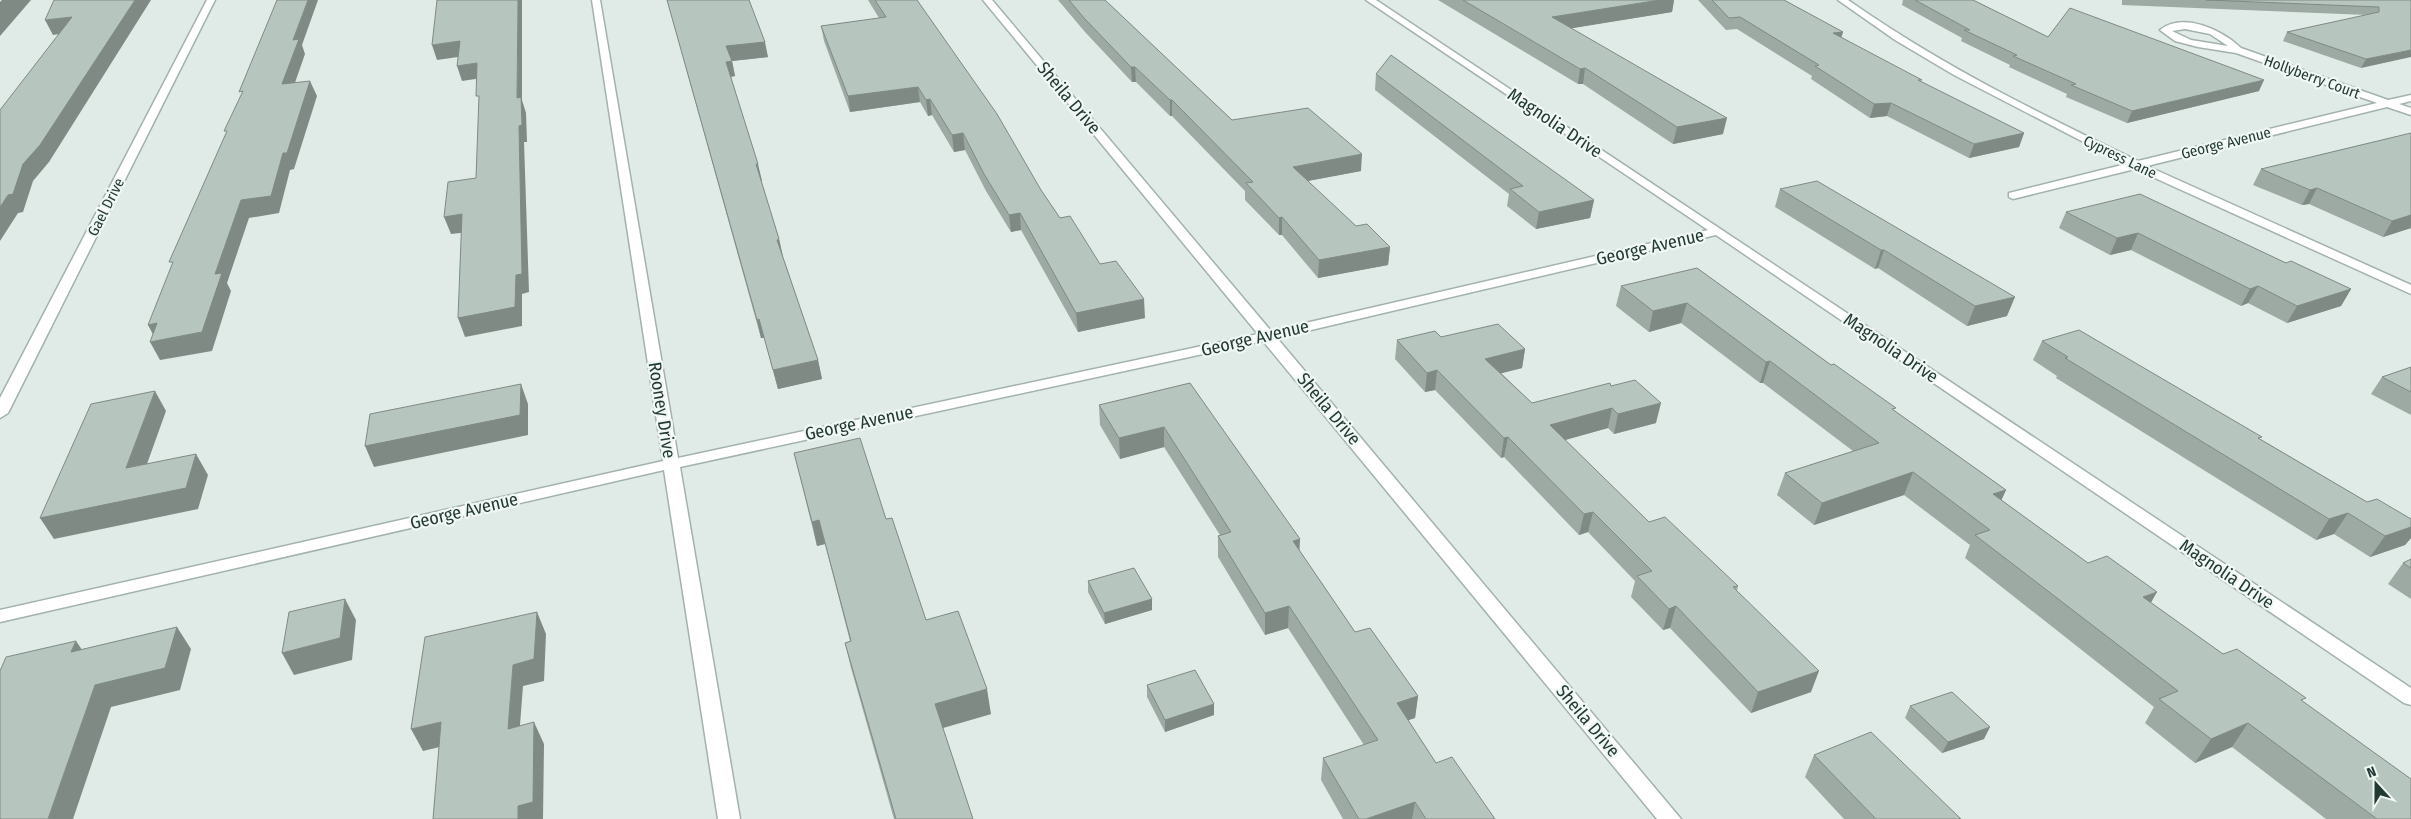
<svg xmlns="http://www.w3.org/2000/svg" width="2411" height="819" font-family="'Fira Sans Condensed',sans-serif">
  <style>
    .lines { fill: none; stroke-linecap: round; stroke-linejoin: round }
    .minor-casing { stroke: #a3b2ad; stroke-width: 3 }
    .minor { fill: #fff; fill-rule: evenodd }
    .wall { fill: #9da9a3 }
    .shaded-wall { fill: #7f8a85 }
    .building { fill: #b6c5be; stroke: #7f8a85 }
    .labels { text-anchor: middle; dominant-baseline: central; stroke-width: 4.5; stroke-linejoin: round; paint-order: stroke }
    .far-street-label { font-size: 15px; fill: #223a33; stroke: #f0f7f4 }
    .street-label { font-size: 18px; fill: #223a33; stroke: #f0f7f4 }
  </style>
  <rect width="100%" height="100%" fill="#e0eae6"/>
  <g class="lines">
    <defs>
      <path id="minor" d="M207,0H215L8,413L0,418V398Z
        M592,0H600L678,458L1258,334L983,0H992L1271,331L1708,230L1366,0H1376L2411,688V705L2404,703L1716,235L1277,338L1681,819H1657L1263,341L680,467L740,819H718L664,470L0,622V610L663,461Z
        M1838,0H1848C1939,64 2038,113 2138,161L2377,103L2236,53L2198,47L2175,41L2160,30C2184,11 2223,31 2241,48L2388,100L2411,95V101L2399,104L2411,108V115L2387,107L2147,166L2411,285V294L2135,169L2013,199L2009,197V193L2126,164L1954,75L1895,40ZM2185,29L2210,34L2228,46L2191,40L2172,31Z"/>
    </defs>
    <use href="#minor" class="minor-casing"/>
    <use href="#minor" class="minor"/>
  </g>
  <path class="wall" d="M667,0H749L768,57L732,61L735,76L731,77L762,181H761L779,239L783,257L818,360L822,379L778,389L764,338H761Z
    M868,0H917L1041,190L1060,218L1145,318L1078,332L1021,230L1011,232L986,191L965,150L954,152L932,115L928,116L920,102L850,112L824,41L821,26L879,18Z
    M1058,0H1105L1232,120L1361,171L1307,181L1356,226L1390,247L1388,265L1318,278L1282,235H1279L1245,200V191L1172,116H1170L1136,82H1132L1085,32Z
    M1438,0H1674L1672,12L1571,28L1723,134L1673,144L1583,84H1578Z
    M1698,0H1784L1843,32L1841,38L1921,82L2024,133L2019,147L1969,158L1887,116L1870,118L1811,79L1812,76L1737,29L1726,30Z
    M1903,0H1973L2048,37L2259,91L2127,123L2066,97L2067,94L2009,67L2010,65L1961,41L1962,38L1902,5Z
    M2122,0H2411L2361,68L2283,41L2287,32L2368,15L2122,5Z
    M1376,74L1594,200L1590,218L1536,229L1507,206L1509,194L1375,90Z
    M2411,133V228L2383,237L2309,204L2302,205L2253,185L2261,169Z
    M1780,189L2007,316L1967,326L1878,268L1875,269L1775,207Z
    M2066,212L2286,263L2351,289L2341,306L2287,323L2248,303L2241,306L2131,250L2110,255L2059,228Z
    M1697,268L1895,411L2006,490L2001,500L2088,563L2151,603L2223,654L2303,702L2411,819H2326L2232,747L2195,763L2145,723L2154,707L1965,558L1970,545L1904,495L1814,525L1777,495L1785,473L1853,451L1763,383H1760L1681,323L1649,332L1616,306L1621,286Z
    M1441,337L1525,349L1522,368L1501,373L1532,403L1611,386L1656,423L1614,434L1608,428L1565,440L1649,522L1738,586L1737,591L1811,692L1751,713L1670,628L1663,630L1631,597L1635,581L1588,532L1579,535L1504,457L1501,458L1435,390L1425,392L1395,359L1397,340Z
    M2042,341L2260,439L2367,502L2411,519V538L2405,545L2370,557L2334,534L2316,540L2056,378L2057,376L2033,360Z
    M2411,367V415L2371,394L2382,377Z
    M1190,383L1299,550L1355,632L1418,696L1415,718L1408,720L1436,763L1495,819H1343L1321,780L1323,758L1364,745L1288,628L1265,635L1218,557V536L1220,535L1164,447L1120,459L1100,425L1099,405Z
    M794,453L886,519L926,620L991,714L943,728L973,819H894L851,668L845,643L850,641L825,544L817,546Z
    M2411,559V599L2388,584L2403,563Z
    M1088,581L1152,599V610L1105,624L1088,592Z
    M1147,685L1214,715L1165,732L1147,697Z
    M1910,706L1984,739L1942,753L1905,718Z
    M1814,755L1961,819H1844L1805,777Z"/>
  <path class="shaded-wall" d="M2,0H31L0,36V2Z
    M135,0H151L49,162L33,181L23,212L18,213L0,241V207L8,195L23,164Z
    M308,0H318L302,45L305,54L289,100L282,84L293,40Z
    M518,0H522V100L526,113L527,142H524L529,292L522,294V326L465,337L458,318L519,126L517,98Z
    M1660,0H1674L1672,12L1549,32L1552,17Z
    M72,17L79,31L53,35L45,20Z
    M1843,32L1839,44L1833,33Z
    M460,41L465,56L437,60L432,45Z
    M765,42L768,57L732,61L735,76L729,77L726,62V46Z
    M2411,50V57L2361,68L2366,59Z
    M477,63L482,78L462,81L457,66Z
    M1131,67H1135L1136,82H1132Z
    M1585,68L1583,84H1578L1580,69Z
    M2264,80L2259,91L2127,123L2132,111Z
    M310,81L317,96L294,169L290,170L279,213L249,218L227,283L231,291L212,351L160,360L150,342L156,340L148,325L215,274L241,200L283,153Z
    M918,87L920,102L850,112L848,96Z
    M930,99L932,115L928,116L926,100Z
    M1170,100H1172V116H1170Z
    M1891,103L1887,116L1870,118L1874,104Z
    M1727,118L1723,134L1673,144L1677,127Z
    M963,133L965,150L954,152L952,135Z
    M2024,133L2019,147L1969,158L1974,144Z
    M1362,154L1361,171L1292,184L1293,167Z
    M756,164H758L762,181H759Z
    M2317,188L2309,204L2302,205L2310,190Z
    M1594,200L1590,218L1536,229L1539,212Z
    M1020,213L1021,230L1011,232L1009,215Z
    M462,214L469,232L451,234L444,217Z
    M2411,215V228L2383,237L2392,221Z
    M1282,217V235H1279V218Z
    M2138,233L2131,250L2110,255L2117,238Z
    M779,239L783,257L777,240Z
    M1390,247L1388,265L1318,278L1319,260Z
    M1881,250H1884L1878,268L1875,269Z
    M2258,286L2248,303L2241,306L2250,289Z
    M2351,289L2341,306L2287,323L2297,306Z
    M2015,297L2007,316L1967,326L1975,306Z
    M1144,299L1145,318L1078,332L1076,313Z
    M1687,303L1681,323L1649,332L1653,311Z
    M759,319L764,338H761L757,320Z
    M1525,349L1522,368L1483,378L1485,359Z
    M818,360L822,379L778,389L773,370Z
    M1770,361L1763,383H1760L1766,362Z
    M1437,370L1435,390L1425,392L1427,373Z
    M521,384L528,404V435L374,467L365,446Z
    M155,391L166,411L138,489L126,468Z
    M1661,403L1656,423L1614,434L1618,414Z
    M1612,408L1608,428L1547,445L1550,425Z
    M1164,427V447L1120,459L1119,438Z
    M1508,437L1504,457L1501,458L1504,438Z
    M196,454L208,475L198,509L54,539L40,518Z
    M1913,472L1904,495L1814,525L1822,503Z
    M2006,490L1996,512L1993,494Z
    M1593,512L1588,532L1579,535L1584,514Z
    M2348,513L2334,534L2316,540L2329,519Z
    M819,520L825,544L817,546L812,522Z
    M2411,527V538L2405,545L2370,557L2385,536Z
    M1300,539L1299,560L1293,541Z
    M2157,592L2144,615L2143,597Z
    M345,599L356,620L352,660L294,675L282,653Z
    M1152,599V610L1105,624L1104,613Z
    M1289,606L1288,628L1265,635V613Z
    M1676,606L1670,628L1663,630L1669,609Z
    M537,612L546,634L544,681L523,686L518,751L508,729L513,665Z
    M177,627L191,649L180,690L111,707L73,819H48L95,685Z
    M76,641L91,663L71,652Z
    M1819,671L1811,692L1751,713L1758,692Z
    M987,689L991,714L939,729L935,704Z
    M1418,696L1415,718L1394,725L1397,703Z
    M1214,704V715L1165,732V720Z
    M441,722L452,744L423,751L411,729Z
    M534,722L544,744L543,819H518V806Z
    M2248,723L2232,747L2195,763L2211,739Z
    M1990,727L1984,739L1942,753L1948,742Z
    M1415,802L1412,819H1366Z"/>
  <path class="building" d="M54,0H135L40,145L23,164L13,194L8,195L0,207V110L72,17L45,20Z
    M277,0H308L293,40L299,39L282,84L310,81L287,153H283L271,196L241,200L215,274L222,273L202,332L150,342L157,323L148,325L173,262H169L227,131H224L243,91L239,92Z
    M437,0H518L517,98L521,97L522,125L519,126L522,274L516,275L515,307L458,318L462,214L444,217L448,182L476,178L479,96H476L477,63L457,66L460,41L432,45Z
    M667,0H749L765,42L726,46L732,61L726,62L758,164H756L779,239L777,240L818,360L773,370L759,319L757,320Z
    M875,0H917L997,114L1041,190L1060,218L1070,216L1100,264L1116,261L1144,299L1076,313L1020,213L1009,215L984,174L963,133L952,135L930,99L926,100L918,87L848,96L821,26L886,17Z
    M1069,0H1105L1232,120L1308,108L1362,154L1293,167L1356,226L1367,224L1390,247L1319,260L1282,217L1279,218L1246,183L1253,182L1172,100H1170L1135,67H1131L1084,18Z
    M1463,0H1660L1552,17L1727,118L1677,127L1585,68L1580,69Z
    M1712,0H1784L1843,32L1833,33L1922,80H1918L2024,133L1974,144L1891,103L1874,104L1815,66L1819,65L1740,17L1729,18Z
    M1915,0H1973L2048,37L2070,8L2264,80L2132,111L2071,85L2076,84L2013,56L2017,55L1964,30H1970Z
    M2206,0H2411V50L2366,59L2287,32L2379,12V7Z
    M1391,55L1594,200L1539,212L1510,189L1523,186L1376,74Z
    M2411,133V215L2392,221L2317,188L2310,190L2261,169Z
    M1817,181L2015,297L1975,306L1884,250H1881L1780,189Z
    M2140,194L2286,263L2291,261L2351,289L2297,306L2258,286L2250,289L2138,233L2117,238L2066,212Z
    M1697,268L1831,365L1834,364L1896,408L1892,409L2006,490L1993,494L2088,563L2107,556L2157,592L2143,597L2223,654L2237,649L2306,698L2301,700L2411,779V819H2377L2248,723L2211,739L2159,699L2178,691L1975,535L1990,530L1913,472L1822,503L1785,473L1879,443L1770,361L1766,362L1687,303L1653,311L1621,286Z
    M1498,324L1525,349L1485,359L1532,403L1610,383L1611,386L1635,380L1661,403L1618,414L1612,408L1550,425L1649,522L1665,517L1738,586L1733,587L1819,671L1758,692L1676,606L1669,609L1637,576L1652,571L1593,512L1584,514L1508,437L1504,438L1437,370L1427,373L1397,340L1435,331L1441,337Z
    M2079,330L2262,437L2258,438L2367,502L2377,499L2411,519V527L2385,536L2348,513L2329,519L2065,358L2068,357L2042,341Z
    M2411,367V392L2382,377Z
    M1190,383L1300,539L1293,541L1355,632L1370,628L1418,696L1397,703L1436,763L1452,757L1495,819H1426L1415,802L1366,819H1359L1323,758L1378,740L1289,606L1265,613L1218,536L1231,532L1164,427L1119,438L1099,405Z
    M521,384L520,415L365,446L370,414Z
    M155,391L126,468L196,454L186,488L40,518L91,404Z
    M860,438L886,519L892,518L926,620L958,611L987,689L935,704L973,819H896L845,643L851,641L819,520L812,522L794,453Z
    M2411,559V568L2403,563Z
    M1134,568L1152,599L1104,613L1088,581Z
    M345,599L340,638L282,653L289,612Z
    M537,612L534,659L513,665L508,729L534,722L533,802L518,806V819H433L441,722L411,729L425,637Z
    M177,627L165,668L95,685L48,819H0V671L6,657L76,641L71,652Z
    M1195,670L1214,704L1165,720L1147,685Z
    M1952,692L1990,727L1948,742L1910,706Z
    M1871,732L1961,819H1876L1814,755Z"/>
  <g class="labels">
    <g class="far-street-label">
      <text transform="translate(2312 77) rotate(20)">Hollyberry Court</text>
      <text transform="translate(2226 143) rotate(-14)">George Avenue</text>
      <text transform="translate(2120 157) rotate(26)">Cypress Lane</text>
      <text transform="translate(106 207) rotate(-63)">Gael Drive</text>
    </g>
    <g class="street-label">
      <text transform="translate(1069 98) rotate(50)">Sheila Drive</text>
      <text transform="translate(1555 123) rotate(34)">Magnolia Drive</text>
      <text transform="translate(1650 247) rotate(-13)">George Avenue</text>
      <text transform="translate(1255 338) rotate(-13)">George Avenue</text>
      <text transform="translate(1891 348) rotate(34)">Magnolia Drive</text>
      <text transform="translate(1329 409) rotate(50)">Sheila Drive</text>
      <text transform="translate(662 410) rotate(81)">Rooney Drive</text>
      <text transform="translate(859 423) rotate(-12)">George Avenue</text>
      <text transform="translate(464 511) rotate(-13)">George Avenue</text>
      <text transform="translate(2227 574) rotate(34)">Magnolia Drive</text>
      <text transform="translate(1588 721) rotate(50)">Sheila Drive</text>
    </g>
  </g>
  <g transform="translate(2376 784) rotate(339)" stroke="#f0f7f4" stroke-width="4" paint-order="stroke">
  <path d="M0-4L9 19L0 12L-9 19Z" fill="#223a33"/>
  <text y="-8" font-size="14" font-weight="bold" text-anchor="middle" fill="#223a33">N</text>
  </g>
</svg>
